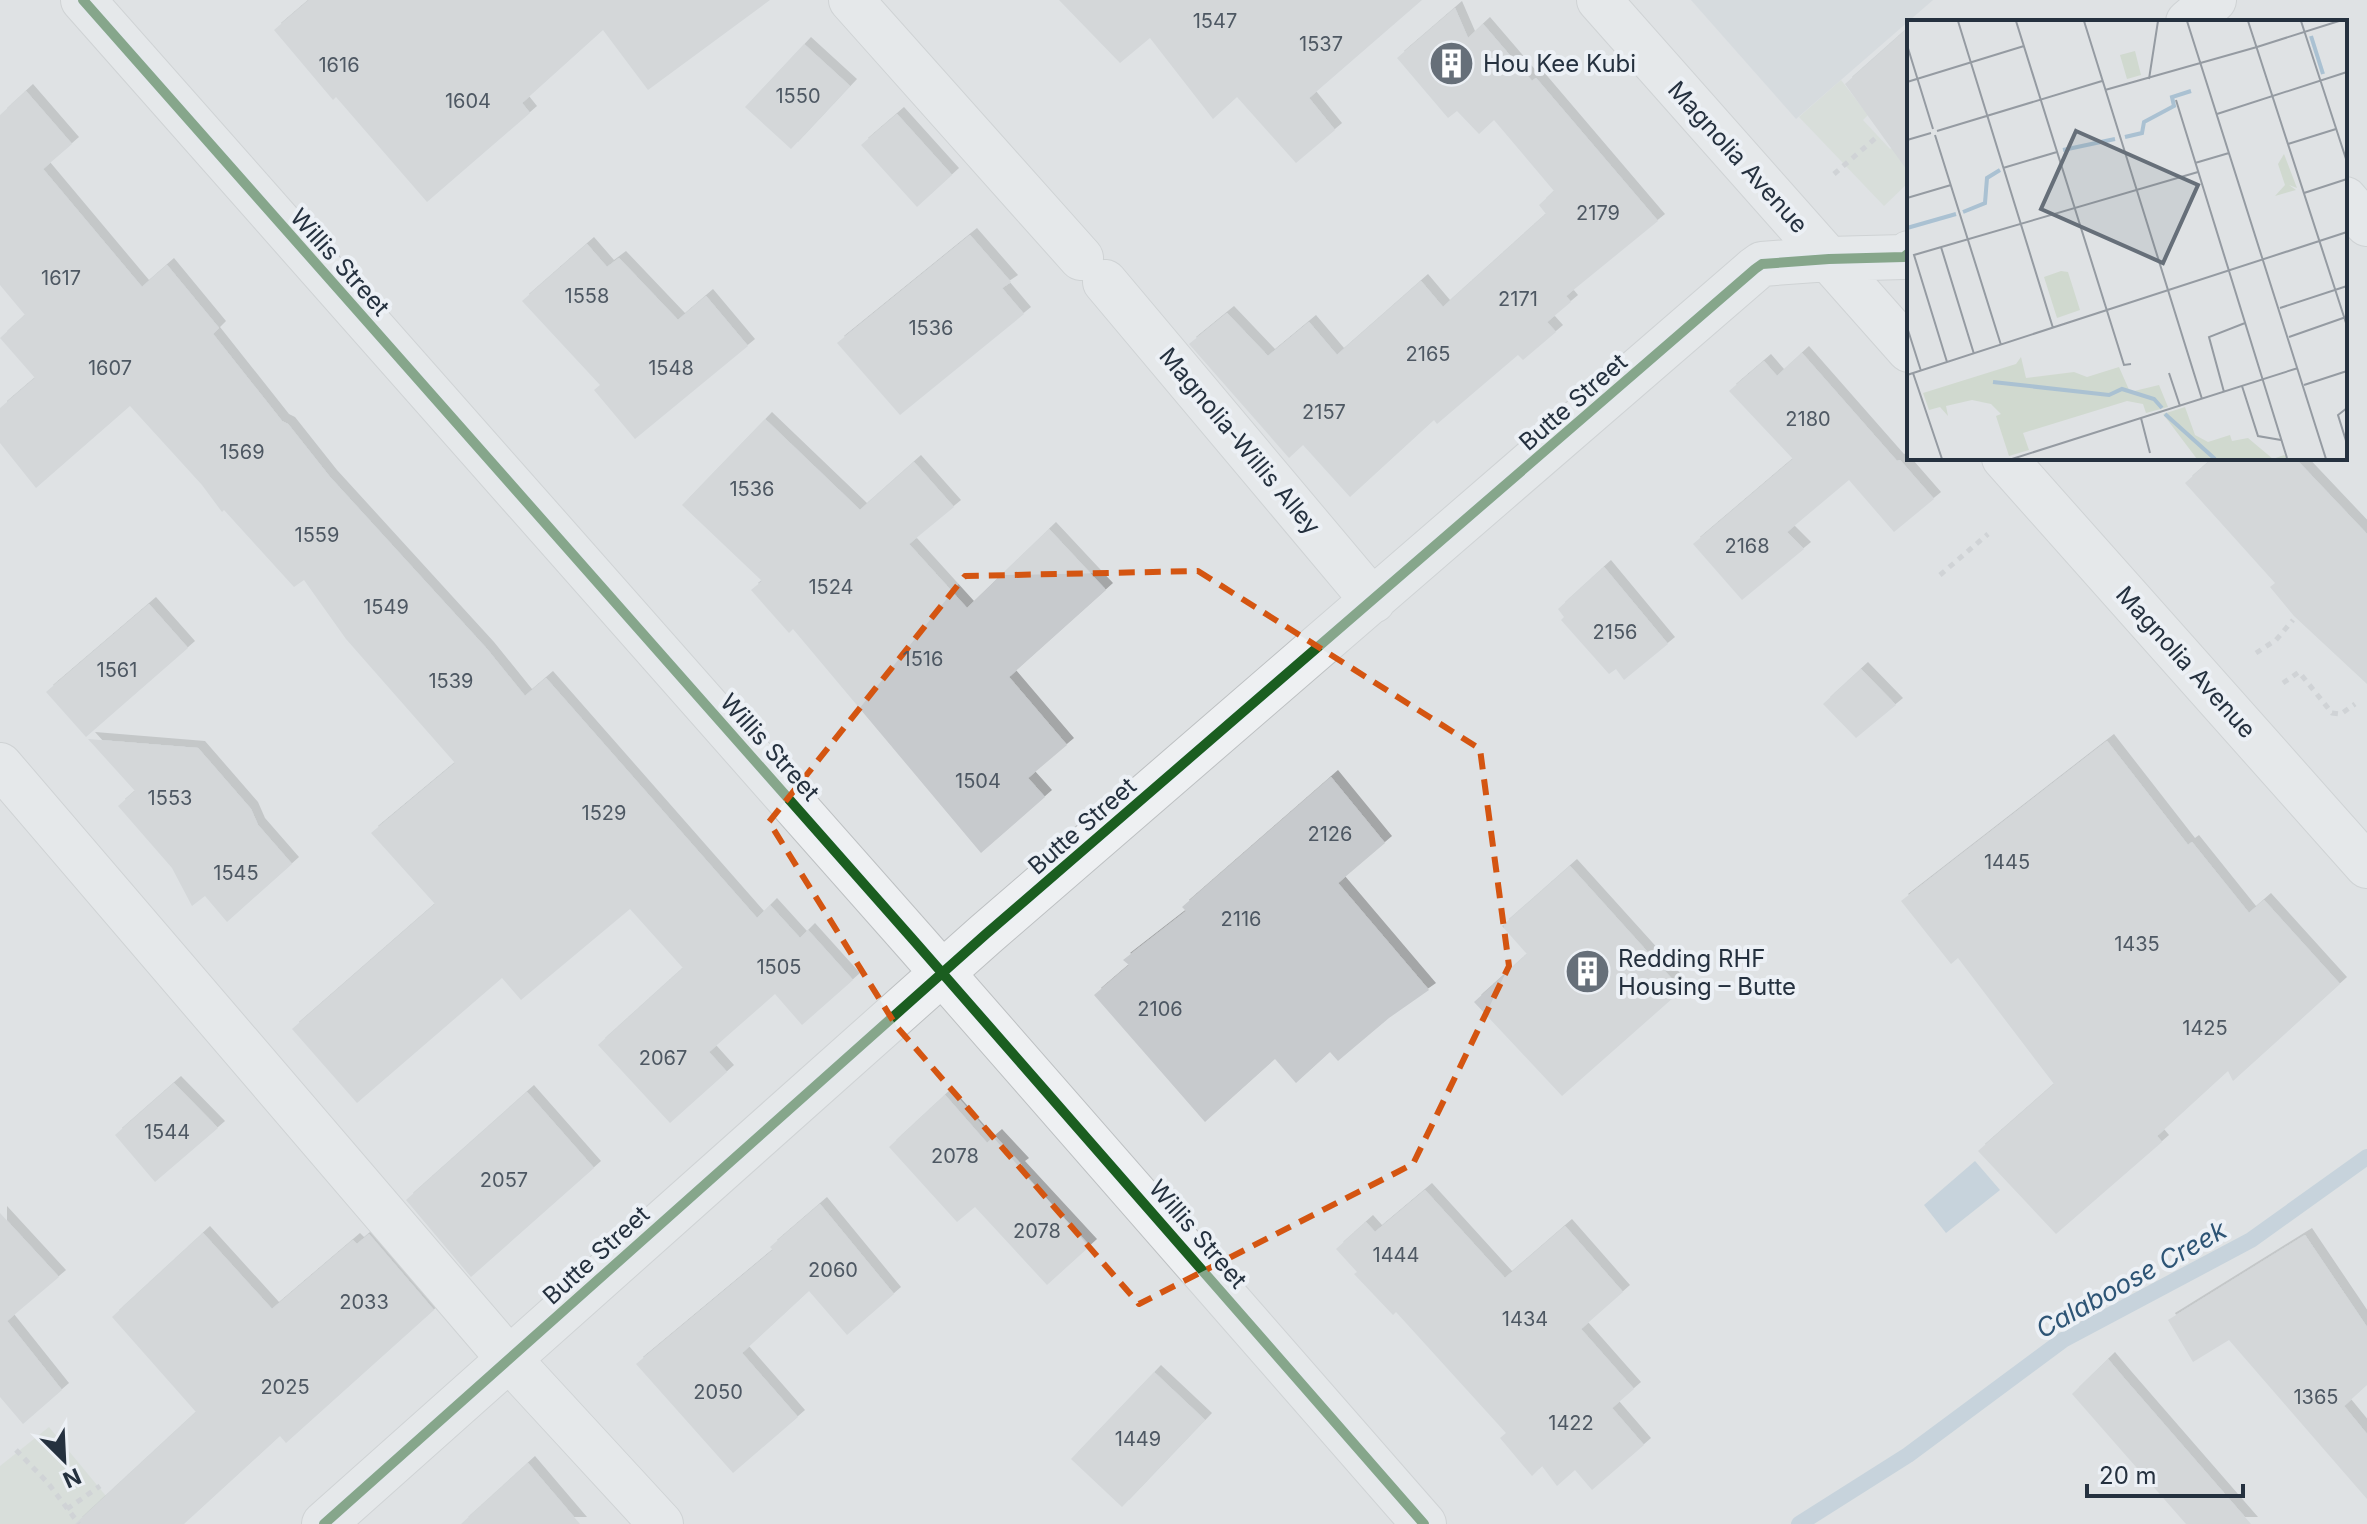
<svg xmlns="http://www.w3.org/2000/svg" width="2367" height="1524" font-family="Inter,sans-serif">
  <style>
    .built { fill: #ccd2d8 }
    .green { fill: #d0d9cf }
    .water { fill: #aac1d2 }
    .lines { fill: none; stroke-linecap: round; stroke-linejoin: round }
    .stream { stroke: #aac1d2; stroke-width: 16 }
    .building { fill: #c7cacd; filter: url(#shadow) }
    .minor-casing { stroke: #bdc0c2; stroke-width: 46 }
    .path { stroke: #bec1c5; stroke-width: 5; stroke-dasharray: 6 6; stroke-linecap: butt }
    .minor { stroke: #eef0f2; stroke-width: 44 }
    .cycleway-casing { stroke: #ecf0f5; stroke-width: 15 }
    .cycleway { stroke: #1b5e20; stroke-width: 10 }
    .marked { fill: none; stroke: #d45511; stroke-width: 6; stroke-dasharray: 16 10; stroke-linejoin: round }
    .labels { text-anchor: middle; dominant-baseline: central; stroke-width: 8; stroke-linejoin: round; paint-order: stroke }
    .number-label { font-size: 20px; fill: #4e5863 }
    .poi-label { font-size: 24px; fill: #25313f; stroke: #ecf0f5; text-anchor: start }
    .street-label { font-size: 24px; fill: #25313f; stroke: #ecf0f5 }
    .water-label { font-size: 26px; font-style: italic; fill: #2d5475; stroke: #ecf0f5 }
    .inset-river { fill: none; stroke: #aac1d2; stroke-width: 4 }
    .inset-road { fill: none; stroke: #959ba2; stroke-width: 2 }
    .view { fill: #666f79; fill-opacity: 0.15; stroke: #666f79; stroke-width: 4 }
    .inset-edge { fill: none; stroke: #25313f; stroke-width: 4 }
  </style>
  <defs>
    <filter id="shadow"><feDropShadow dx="7" dy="-7" stdDeviation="0" flood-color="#0004"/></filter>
  </defs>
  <rect width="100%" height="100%" fill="#dfe2e4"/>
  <path class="built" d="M1691,0H1933L1796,119Z"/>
  <path class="green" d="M1841,80L1868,115L1863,120L1890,149L1909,132V182L1884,206L1799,117Z
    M49,1427L106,1496V1524H0V1466Z"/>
  <path class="water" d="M1975,1161L2000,1190L1946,1233L1924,1205Z"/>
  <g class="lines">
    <path class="stream" d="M1799,1524L1908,1455L2063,1340L2251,1240L2367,1157"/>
  </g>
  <path class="building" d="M309,0H770L648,90L603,30L522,103L530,113L427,202L336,97L333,100L274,30Z
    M1059,0H1422L1309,98L1335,130L1296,163L1237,97L1213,119L1150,38L1120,63Z
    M1455,8L1468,38L1483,24L1532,81L1536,78L1658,221L1566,296L1571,302L1547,322L1556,332L1523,360L1518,355L1437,424L1434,420L1350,497L1303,445L1289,458L1189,344L1227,313L1268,356L1309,322L1337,355L1421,281L1443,307L1546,214L1539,205L1554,191L1494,120L1479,134L1457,111L1448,118L1397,58Z
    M1909,27V173L1845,84Z
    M804,44L850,86L791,149L745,107Z
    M26,91L72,144L43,169L142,287L167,265L219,328L213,334L282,421L288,424L330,477L487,649L525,696L546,678L757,918L770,905L800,938L808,930L853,980L802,1025L775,994L709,1052L727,1072L670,1123L598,1045L683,968L630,909L521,1000L502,978L357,1103L292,1029L435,904L371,833L455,763L346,639L304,580L294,587L224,510L222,512L202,485L130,406L36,488L0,443V408L35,378L0,338L25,315L0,285V115Z
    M897,114L952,175L917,207L861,145Z
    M970,235L1011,282L1002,288L1024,314L900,415L837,343Z
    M587,244L607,267L619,258L678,320L706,296L748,346L635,439L594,390L600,385L522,301Z
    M1802,353L1897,461L1900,460L1934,499L1894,532L1849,480L1787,532L1804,549L1742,600L1693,544L1793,459L1729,391L1764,361L1777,376Z
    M765,419L860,510L914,462L954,507L909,544L967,608L1049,529L1106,590L1009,677L1067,745L1028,778L1045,797L981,853L793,629L789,633L751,590L762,581L682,505Z
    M2213,458H2295L2367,534V684L2294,616L2270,587L2275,583L2185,483Z
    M1604,567L1668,644L1624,680L1616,669L1609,674L1561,620L1564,617L1558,609Z
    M149,604L188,648L86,737L46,692Z
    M1861,669L1896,705L1856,738L1823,704Z
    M88,739L198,748L251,809L258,825L292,864L227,922L205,896L192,906L172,868L118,806L135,791Z
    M2107,741L2188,845L2192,842L2249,913L2264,900L2340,984L2233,1081L2228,1071L2157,1136L2162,1142L2056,1234L1978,1151L2054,1084L1958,958L1951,964L1901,901Z
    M1331,777L1385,843L1338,883L1429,990L1389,1018L1338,1061L1330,1052L1296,1083L1275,1059L1205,1122L1094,995L1129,965L1123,960L1186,911L1182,907Z
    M1570,866L1682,990L1562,1096L1474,1002L1527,954L1502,926Z
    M174,1083L218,1128L155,1182L115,1135Z
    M527,1092L594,1168L471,1277L406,1200Z
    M945,1095L987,1143L995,1136L1022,1165L1018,1168L1090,1246L1047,1285L975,1207L957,1222L889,1147Z
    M1425,1190L1505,1278L1565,1226L1623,1292L1581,1329L1634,1389L1612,1408L1644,1445L1592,1490L1575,1470L1557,1486L1542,1466L1532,1476L1500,1438L1506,1433L1396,1312L1393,1315L1354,1274L1357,1272L1336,1249L1366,1222L1375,1232Z
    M820,1204L894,1294L847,1335L809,1291L742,1353L798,1417L733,1473L636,1364L773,1250L770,1247Z
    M0,1213L59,1277L7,1321L62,1390L23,1424L0,1397Z
    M203,1233L272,1309L353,1240L357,1244L369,1234L434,1310L286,1443L280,1436L184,1524H75L196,1412L112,1317Z
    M2305,1235L2367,1327V1385L2344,1406L2367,1434V1499L2229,1340L2193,1362L2168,1320Z
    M2108,1359L2124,1378L2251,1524H2186L2072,1394Z
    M1154,1372L1205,1420L1122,1507L1071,1459Z
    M528,1463L580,1524H461Z"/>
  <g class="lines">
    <defs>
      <path id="minor" d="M83,0L916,943L1424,1524
        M851,0L1081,258
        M1599,0L1909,350
        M2188,22L2214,0
        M2345,199L2367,224
        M1105,282L1373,601
        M2004,458L2367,866
        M0,765L509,1359L661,1524
        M324,1524L986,934L1755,269L1762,264L1829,259L1904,257L1909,253"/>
    </defs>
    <use href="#minor" class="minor-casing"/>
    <path class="path" d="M1834,174L1878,136
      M1940,575L1988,534
      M2256,653L2276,640L2293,620
      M2283,683L2299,672L2332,713L2341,714L2355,704
      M16,1450L48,1483L79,1524
      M67,1509L100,1486"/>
    <use href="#minor" class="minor"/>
    <defs>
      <path id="cycleway" d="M83,0L916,943L1424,1524
        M324,1524L986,934L1755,269L1762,264L1829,259L1904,257L1909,253"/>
    </defs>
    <use href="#cycleway" class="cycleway-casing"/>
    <use href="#cycleway" class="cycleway"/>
  </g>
  <path d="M0 0H2367V1524H0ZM1198,571L1480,749L1509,966L1413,1164L1139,1304L897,1027L769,822L965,576Z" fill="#dfe2e4" fill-opacity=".55" fill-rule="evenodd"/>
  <path class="marked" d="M1198,571L1480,749L1509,966L1413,1164L1139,1304L897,1027L769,822L965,576Z"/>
  <defs>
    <symbol id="building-disc" viewBox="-11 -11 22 22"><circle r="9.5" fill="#666f79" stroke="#ecf0f5"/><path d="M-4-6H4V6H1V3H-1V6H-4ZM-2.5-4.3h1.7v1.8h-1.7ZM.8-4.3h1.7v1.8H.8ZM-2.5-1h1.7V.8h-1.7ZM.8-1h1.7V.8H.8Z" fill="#fff"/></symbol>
  </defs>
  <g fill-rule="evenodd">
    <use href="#building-disc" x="1426" y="38" width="51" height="51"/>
    <use href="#building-disc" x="1562" y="946" width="51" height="51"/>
  </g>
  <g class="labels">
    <g class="number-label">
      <text x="1215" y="21">1547</text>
      <text x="1321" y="44">1537</text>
      <text x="339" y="65">1616</text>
      <text x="798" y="96">1550</text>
      <text x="468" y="101">1604</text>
      <text x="1598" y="213">2179</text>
      <text x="61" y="278">1617</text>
      <text x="587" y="296">1558</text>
      <text x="1518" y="299">2171</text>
      <text x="931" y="328">1536</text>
      <text x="1428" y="354">2165</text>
      <text x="110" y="368">1607</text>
      <text x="671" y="368">1548</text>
      <text x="1324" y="412">2157</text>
      <text x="1808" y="419">2180</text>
      <text x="242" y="452">1569</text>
      <text x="752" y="489">1536</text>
      <text x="317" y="535">1559</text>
      <text x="1747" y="546">2168</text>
      <text x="831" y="587">1524</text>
      <text x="386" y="607">1549</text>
      <text x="1615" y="632">2156</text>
      <text x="923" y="659">1516</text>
      <text x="117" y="670">1561</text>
      <text x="451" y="681">1539</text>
      <text x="978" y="781">1504</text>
      <text x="170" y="798">1553</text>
      <text x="604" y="813">1529</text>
      <text x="1330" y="834">2126</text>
      <text x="2007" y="862">1445</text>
      <text x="236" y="873">1545</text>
      <text x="1241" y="919">2116</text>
      <text x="2137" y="944">1435</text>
      <text x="779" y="967">1505</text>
      <text x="1160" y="1009">2106</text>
      <text x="2205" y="1028">1425</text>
      <text x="663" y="1058">2067</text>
      <text x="167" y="1132">1544</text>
      <text x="955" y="1156">2078</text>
      <text x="504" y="1180">2057</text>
      <text x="1037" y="1231">2078</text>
      <text x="1396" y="1255">1444</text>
      <text x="833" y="1270">2060</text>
      <text x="364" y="1302">2033</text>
      <text x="1525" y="1319">1434</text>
      <text x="285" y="1387">2025</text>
      <text x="718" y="1392">2050</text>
      <text x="2316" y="1397">1365</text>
      <text x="1571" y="1423">1422</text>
      <text x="1138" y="1439">1449</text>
    </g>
    <g class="poi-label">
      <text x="1483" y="63">Hou Kee Kubi</text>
      <text x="1618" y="958">Redding RHF<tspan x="1618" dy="28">Housing – Butte</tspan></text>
    </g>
    <g class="street-label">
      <text transform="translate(1738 157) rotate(48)">Magnolia Avenue</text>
      <text transform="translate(340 262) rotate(48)">Willis Street</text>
      <text transform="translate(1573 402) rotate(-41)">Butte Street</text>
      <text transform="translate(1240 441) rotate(50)">Magnolia-Willis Alley</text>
      <text transform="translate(2186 662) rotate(48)">Magnolia Avenue</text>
      <text transform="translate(770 747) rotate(48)">Willis Street</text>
      <text transform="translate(1082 826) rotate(-41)">Butte Street</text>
      <text transform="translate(1198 1234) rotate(49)">Willis Street</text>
      <text transform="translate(596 1255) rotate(-42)">Butte Street</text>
    </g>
    <g class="water-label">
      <text transform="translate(2131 1279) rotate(-29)">Calaboose Creek</text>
    </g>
  </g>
  <g transform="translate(1907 20)">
    <rect width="440" height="440" fill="#dfe2e4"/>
    <path d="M228,31L234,55L220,59L213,35ZM377,134L390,168L382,165L389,170L368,176L378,165L371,144ZM154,251L161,252L173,290L150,298L137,257ZM114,337L119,358L167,352L180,357L212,347L223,372L252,365L261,387L239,393L236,384L220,381L116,413L122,430L102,436L89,396L94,394L84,384L65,380L39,386L41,396L33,387L22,390L16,373L109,344ZM278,387L288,415L301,422L323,415L325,421L341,418L366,439L377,435L382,439H290L256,394Z" fill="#d0d9cf"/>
    <path class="inset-river" d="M404,16L416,54M218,117L235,113L237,102L267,86L265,77L284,71M156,130L208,119M56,192L78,183L80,158L93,150M0,208L49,194M86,362L202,375L215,369L247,379L255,388M258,394L308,439"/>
    <path class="inset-road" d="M51,1L146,308M109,1L217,345L224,344M177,1L295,379M280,1L419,439M341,1L440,306M394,1L440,142M0,25L26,109M350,27L432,1M242,59L251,1M0,62L117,26M198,70L350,27M269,80L380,438M310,94L440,52M30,111L195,61M28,115L94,325M0,120L24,113M381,124L429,109M288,143L322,133M96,148L150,132M397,173L440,159M0,178L44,165M34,227L67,334M373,288L440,266M0,307L14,351M382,317L439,297M40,342L7,235L291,152M6,353L35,439M262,353L273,386M0,355L440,212M397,365L440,351M335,366L351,416L374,420M317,372L302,317L338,303M440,388L431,395L440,424M234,398L243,433M105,439L391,348"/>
    <path class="view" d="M169,111L291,165L256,243L134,189Z"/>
    <rect width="440" height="440" class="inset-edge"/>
  </g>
  <g transform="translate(64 1460) rotate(156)" stroke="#ecf0f5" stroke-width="6" paint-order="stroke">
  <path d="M0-6L14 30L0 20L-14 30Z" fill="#25313f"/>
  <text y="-12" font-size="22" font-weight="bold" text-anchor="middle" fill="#25313f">N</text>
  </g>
  <path d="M2087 1484v12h156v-12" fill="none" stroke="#25313f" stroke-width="4"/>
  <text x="2099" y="1484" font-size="24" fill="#25313f" stroke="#ecf0f5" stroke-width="6" paint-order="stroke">20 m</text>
</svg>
